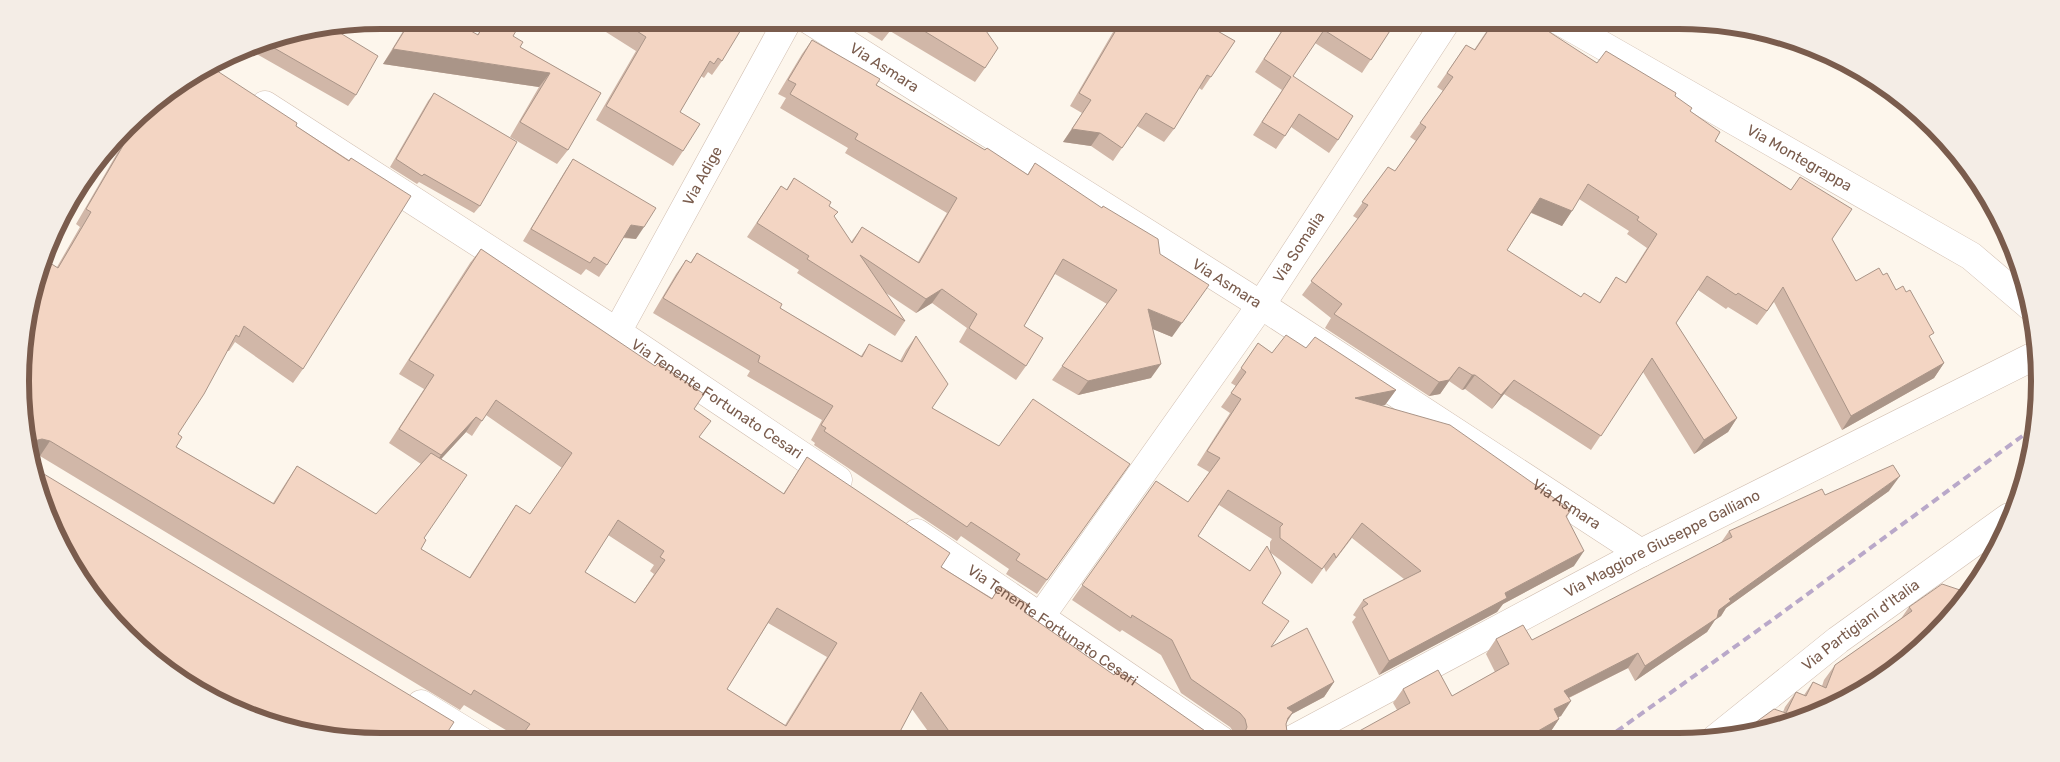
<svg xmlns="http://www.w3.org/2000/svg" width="2060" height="762" font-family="Rubik,sans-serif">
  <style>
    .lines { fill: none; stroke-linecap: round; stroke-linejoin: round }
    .minor-casing { stroke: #d1beb0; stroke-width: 29 }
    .minor { stroke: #fff; stroke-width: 28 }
    .rail { stroke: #b9a8c9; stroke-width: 4; stroke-dasharray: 8 5; stroke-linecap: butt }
    .wall { fill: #d1b7a8; fill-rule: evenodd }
    .shaded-wall { fill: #aa9588 }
    .building { fill: #f3d5c3; stroke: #aa9588; fill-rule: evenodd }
    .labels { text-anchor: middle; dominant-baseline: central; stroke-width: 4; stroke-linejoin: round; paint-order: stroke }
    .street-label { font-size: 15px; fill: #7a5c4d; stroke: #fffaf3 }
    .rim { fill: none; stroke: #7a5c4d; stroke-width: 6 }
  </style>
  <rect width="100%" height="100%" fill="#fdf6ec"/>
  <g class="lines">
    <defs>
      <g id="minor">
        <path id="s1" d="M809,20L1261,305L1641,553"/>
        <path id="s2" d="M1558,20L1971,256L2031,307"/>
        <path id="s3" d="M265,105L617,332L838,480"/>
        <path id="s4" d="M617,332L788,20"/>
        <path id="s5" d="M917,533L1221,740"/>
        <path id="s6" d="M1041,616L1261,305L1447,20"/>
        <path d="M421,704L483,742"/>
        <path id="s7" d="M1715,739L1838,640L2009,517"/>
        <path id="s8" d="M1291,740L1641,553L2038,354"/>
      </g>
    </defs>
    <use href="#minor" class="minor-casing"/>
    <use href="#minor" class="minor"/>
    <path class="rail" d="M1606,739L1775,618L2036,426"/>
  </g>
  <path class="wall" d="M404,20H452L477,35L487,20L513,36L520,47L601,93L568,150L557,164L510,137L539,87L383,64L408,23Z
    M587,20H742L738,26L722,61L712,75L708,72L704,78L701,76L680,112L683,151L673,166L596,120L636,51Z
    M847,20H989L984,28L985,68L975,82L890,31L882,41Z
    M1120,20H1210L1207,25L1235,41L1202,90L1199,88L1174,129L1164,142L1137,126L1113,161L1091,146L1063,142L1082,113L1070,106Z
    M1279,20H1397L1362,73L1315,43L1293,76L1338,140L1329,153L1291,127L1276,149L1253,135L1282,90L1255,72L1286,24Z
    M1494,20H1520L1525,23L1527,20L1597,63L1675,96L1690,111L1715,141L1791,190L1800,177L1832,239L1856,281L1883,275L1896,290L1930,339L1944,363L1934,378L1842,430L1774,302L1757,325L1728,307L1726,309L1698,290L1676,323L1737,418L1728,432L1694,454L1643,372L1591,450L1504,394L1492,409L1465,389L1462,390L1449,381L1440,394L1429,396L1325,328L1331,318L1302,295L1358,219L1353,216L1388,167L1395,171L1416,141L1410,137L1443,91L1437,87L1466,45L1474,50ZM1579,199L1629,231L1627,234L1647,248L1625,283L1616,277L1599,303L1580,297L1507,250L1531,213L1562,226Z
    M265,39L356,95L348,106L246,48Z
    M812,40L876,85L1027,175L1035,163L1172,337L1153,329L1151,378L1078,395L1052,380L1107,304L1055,274L1024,326L1026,366L1016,380L959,342L967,328L932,303L916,313L886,293L905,321L895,336L797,273L799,270L747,237L781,186L786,190L794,178L829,206L834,217L851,242L862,227L918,262L947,213L845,153L848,148L780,108L786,98L778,94L802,54Z
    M201,68L296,126L349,160L351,158L303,369L293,383L235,342L229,351H227L178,434L176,447L273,503L287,481L297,466L376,514L421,464L389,443L424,389L399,374L470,263L481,249L694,409L699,437L783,494L807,457L941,567L992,598L1000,586L1024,612L1114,675L1218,740L935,741L912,709L895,741L519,738L464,705L460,710L40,456L32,453L28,455L27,452L57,267L80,227L76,224L141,112L143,109ZM486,415L562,468L530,514L516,505L506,520L469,578L421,549L441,459L466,432L472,436ZM608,535L654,565L650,571L654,574L635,603L585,572ZM768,623L827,657L785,725L727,689Z
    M434,93L480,206L474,213L419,182L417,184L390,167L428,101Z
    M573,159L636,239L623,238L607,265L599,277L586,269L581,275L523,241L565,171Z
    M697,253L780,308L861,356L869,344L900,361L906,350L916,336L932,408L999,446L1130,464L1037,594L1006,574L1009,569L961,536L957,541L814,445L815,443L811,440L822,420L747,376L750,371L653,313L676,274L686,260L690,263Z
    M1258,343L1272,353L1306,348L1396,390L1385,405L1381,406L1571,510L1567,517L1574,566L1503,604L1497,612L1379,675L1352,622L1356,617L1353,615L1363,600L1404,579L1352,538L1326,572L1324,567L1312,584L1271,553L1262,603L1271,646L1334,682L1324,697L1292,714L1287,722L1286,724L1287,732L1293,738L1236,740L1235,734L1230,727L1181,693L1161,655L1122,630L1120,632L1072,600L1156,481L1188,502L1209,472L1197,465L1230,413L1221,407L1236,386L1231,383ZM1219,505L1272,539L1270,542V552L1250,571L1198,536Z
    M1889,491L1726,608L1721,616L1715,620L1707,632L1635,681L1628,668L1569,698L1561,716L1558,717L1559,719L1549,734L1397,710L1393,703L1403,689L1452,696L1495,672L1486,654L1496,639L1532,640L1720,544L1729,531L1825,495Z
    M1969,593L1917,652L1737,736L1783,712L1785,707L1796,692L1804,695L1813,682L1822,686L1824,680L1835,665L1900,620L1909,607Z"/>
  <path class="shaded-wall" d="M393,49L550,73L539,87L383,64Z
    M1072,129L1100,133L1091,146L1063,142Z
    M1540,198L1572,211L1562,226L1530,212Z
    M631,225L644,227L636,239L622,237Z
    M942,289L932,303L916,313L926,299Z
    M1148,309L1182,323L1172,337L1138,323Z
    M1944,363L1934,378L1842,430L1851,416Z
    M1161,364L1151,378L1078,395L1088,381Z
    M1459,367L1440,394L1429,396L1439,382Z
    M1472,375H1475L1465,389L1462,390Z
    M1514,380L1504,394L1492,409L1501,395Z
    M1396,390L1385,405L1345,413L1355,398Z
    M476,417L466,432L431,470L441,455Z
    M1737,418L1728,432L1694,454L1704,440Z
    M42,439L50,441L40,456L32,453L28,455L27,452L29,446L34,441Z
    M1900,476L1889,491L1726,608L1721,616L1715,620L1707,632L1635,681L1645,666L1719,610L1729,599Z
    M1584,551L1574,566L1503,604L1497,612L1379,675L1389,661L1505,593Z
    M1638,653L1628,668L1554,705L1564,691Z
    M1334,682L1324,697L1292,714L1283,727L1287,708Z
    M1571,701L1561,716L1544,724L1554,709Z
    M1559,719L1549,734L1539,739H1524Z"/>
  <path class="building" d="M411,20H452L478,35L487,20H498L516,31L513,36L523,42L520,47L601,93L568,150L520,122L550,73L393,49Z
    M620,20H742L738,26L742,28L722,61L718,58L714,64L710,61L680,112L700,124L683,151L606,106L646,37Z
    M881,20H897L893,27Z
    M906,20H989L984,28L998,48L985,68Z
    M1122,20H1210L1207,25L1235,41L1211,77L1207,75L1174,129L1146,113L1122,148L1100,133L1072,129L1091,100L1079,93Z
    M1289,20H1397L1371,60L1324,30L1293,76L1353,116L1338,140L1299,114L1285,136L1262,122L1291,77L1264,59Z
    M1495,20H1520L1526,23L1527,20H1531L1597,63L1606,51L1676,93L1675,96L1692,108L1690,111L1720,132L1715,141L1791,190L1800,177L1852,209L1832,239L1856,281L1879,268L1883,275L1887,273L1896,290L1903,286L1906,292L1910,290L1934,333L1929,336L1944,363L1851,416L1783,287L1767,311L1738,293L1736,295L1707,276L1676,323L1737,418L1704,440L1652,358L1601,436L1514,380L1501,395L1475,375H1472L1459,367L1449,380L1439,382L1334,314L1342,304L1311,281L1368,205L1362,202L1388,167L1395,171L1426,127L1420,123L1453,77L1447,73L1466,45L1475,50ZM1588,184L1639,217L1637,220L1657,234L1626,283L1616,277L1600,303L1584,293L1581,297L1507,250L1540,198L1572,211Z
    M332,28L378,56L356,95L262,41L265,39Z
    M812,40L880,79L876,85L985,150L987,148L1028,175L1035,163L1102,208L1103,206L1158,239L1160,254L1209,285L1182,323L1148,309L1161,364L1088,381L1062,366L1117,290L1063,259L1024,326L1043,338L1026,366L969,328L977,314L942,289L926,299L860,255L905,321L807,259L809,256L757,223L781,186L787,190L794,178L831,202L829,206L838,212L834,216L852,243L862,227L919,263L957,198L855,139L858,134L790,94L796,84L788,80Z
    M208,65L297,123L296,126L349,161L351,158L411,196L303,369L244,326L239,337L236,335L204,394L178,434L182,437L176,447L274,504L297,466L376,514L431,453L467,475L424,538L426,540L421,549L470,578L516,505L530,514L572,453L496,400L482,421L476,417L441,455L399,429L434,375L409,360L481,249L655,366L658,363L704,394L694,409L711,421L699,437L784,494L807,457L950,553L941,567L992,599L1000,586L1029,605L1024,612L1114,675L1118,670L1218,740L956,741L921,692L895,741L517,742L530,724L474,690L471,695L50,441L42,439L34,441L29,446L27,453L23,334L39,265L42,258L58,268L91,212L86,209L145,108L201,68ZM618,520L664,551L660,557L665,560L635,603L585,572ZM777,608L837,643L786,726L727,689Z
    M434,93L517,142L480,206L424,174L422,176L396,159Z
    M573,159L656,208L644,227L631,225L607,265L594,257L590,263L531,229Z
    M697,253L782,304L780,308L862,357L869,344L902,362L916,336L948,384L932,408L999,446L1033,399L1130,464L1047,580L1016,560L1020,554L971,522L967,527L824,431L826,428L821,425L833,406L758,362L760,356L663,298L686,260L691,263Z
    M1286,335L1306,348L1315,337L1396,390L1355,398L1450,425L1571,510L1566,516L1584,551L1505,593L1507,598L1389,661L1362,608L1368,604L1363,600L1421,571L1362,523L1336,558L1334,553L1322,569L1280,538V527L1283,524L1228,490L1198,536L1250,571L1267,546L1281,573L1262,603L1289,621L1271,647L1307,628L1334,682L1287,708L1293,712L1288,718L1286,724L1287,732L1293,738L1297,740H1235L1238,739L1244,734L1247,727L1245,719L1240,713L1191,679L1172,640L1132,615L1131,618L1082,585L1156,481L1188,502L1220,458L1207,451L1241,399L1231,393L1246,372L1241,368L1258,343L1272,353Z
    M31,464L34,468L454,722L441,742H381L287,730L221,705L161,668L81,581L48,519Z
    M1893,465L1900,476L1729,599L1731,601L1719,610L1717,618L1645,666L1638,653L1564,691L1571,701L1554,709L1559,719L1524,739L1343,740L1410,703L1403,689L1438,670L1452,696L1509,664L1496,639L1523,625L1532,640L1732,537L1729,531L1822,489L1825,495Z
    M1942,584L1969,593L1917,652L1838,705L1737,736L1774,709L1786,713L1796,692L1806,696L1813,682L1826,688L1835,665L1912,611L1909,607Z
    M1320,733L1328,740H1305L1309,739Z"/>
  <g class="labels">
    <g class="street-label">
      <text stroke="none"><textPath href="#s1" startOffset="89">Via Asmara</textPath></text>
      <text stroke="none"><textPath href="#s2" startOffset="278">Via Montegrappa</textPath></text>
      <text stroke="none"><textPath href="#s4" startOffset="178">Via Adige</textPath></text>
      <text stroke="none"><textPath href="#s6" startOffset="450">Via Somalia</textPath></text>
      <text stroke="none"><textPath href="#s1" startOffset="494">Via Asmara</textPath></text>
      <text stroke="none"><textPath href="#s3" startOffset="539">Via Tenente Fortunato Cesari</textPath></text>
      <text stroke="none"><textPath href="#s1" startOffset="899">Via Asmara</textPath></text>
      <text stroke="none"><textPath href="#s8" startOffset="420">Via Maggiore Giuseppe Galliano</textPath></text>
      <text stroke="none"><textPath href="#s5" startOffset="164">Via Tenente Fortunato Cesari</textPath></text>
      <text stroke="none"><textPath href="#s7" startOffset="185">Via Partigiani d'Italia</textPath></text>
    </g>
  </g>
  <path d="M0 0H2060V762H0ZM381 29H1679A352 352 0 0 1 2031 381V381A352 352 0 0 1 1679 733H381A352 352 0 0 1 29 381V381A352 352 0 0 1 381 29Z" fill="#f4ede6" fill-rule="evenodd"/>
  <path class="rim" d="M381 29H1679A352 352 0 0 1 2031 381V381A352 352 0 0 1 1679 733H381A352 352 0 0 1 29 381V381A352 352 0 0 1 381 29Z"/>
</svg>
